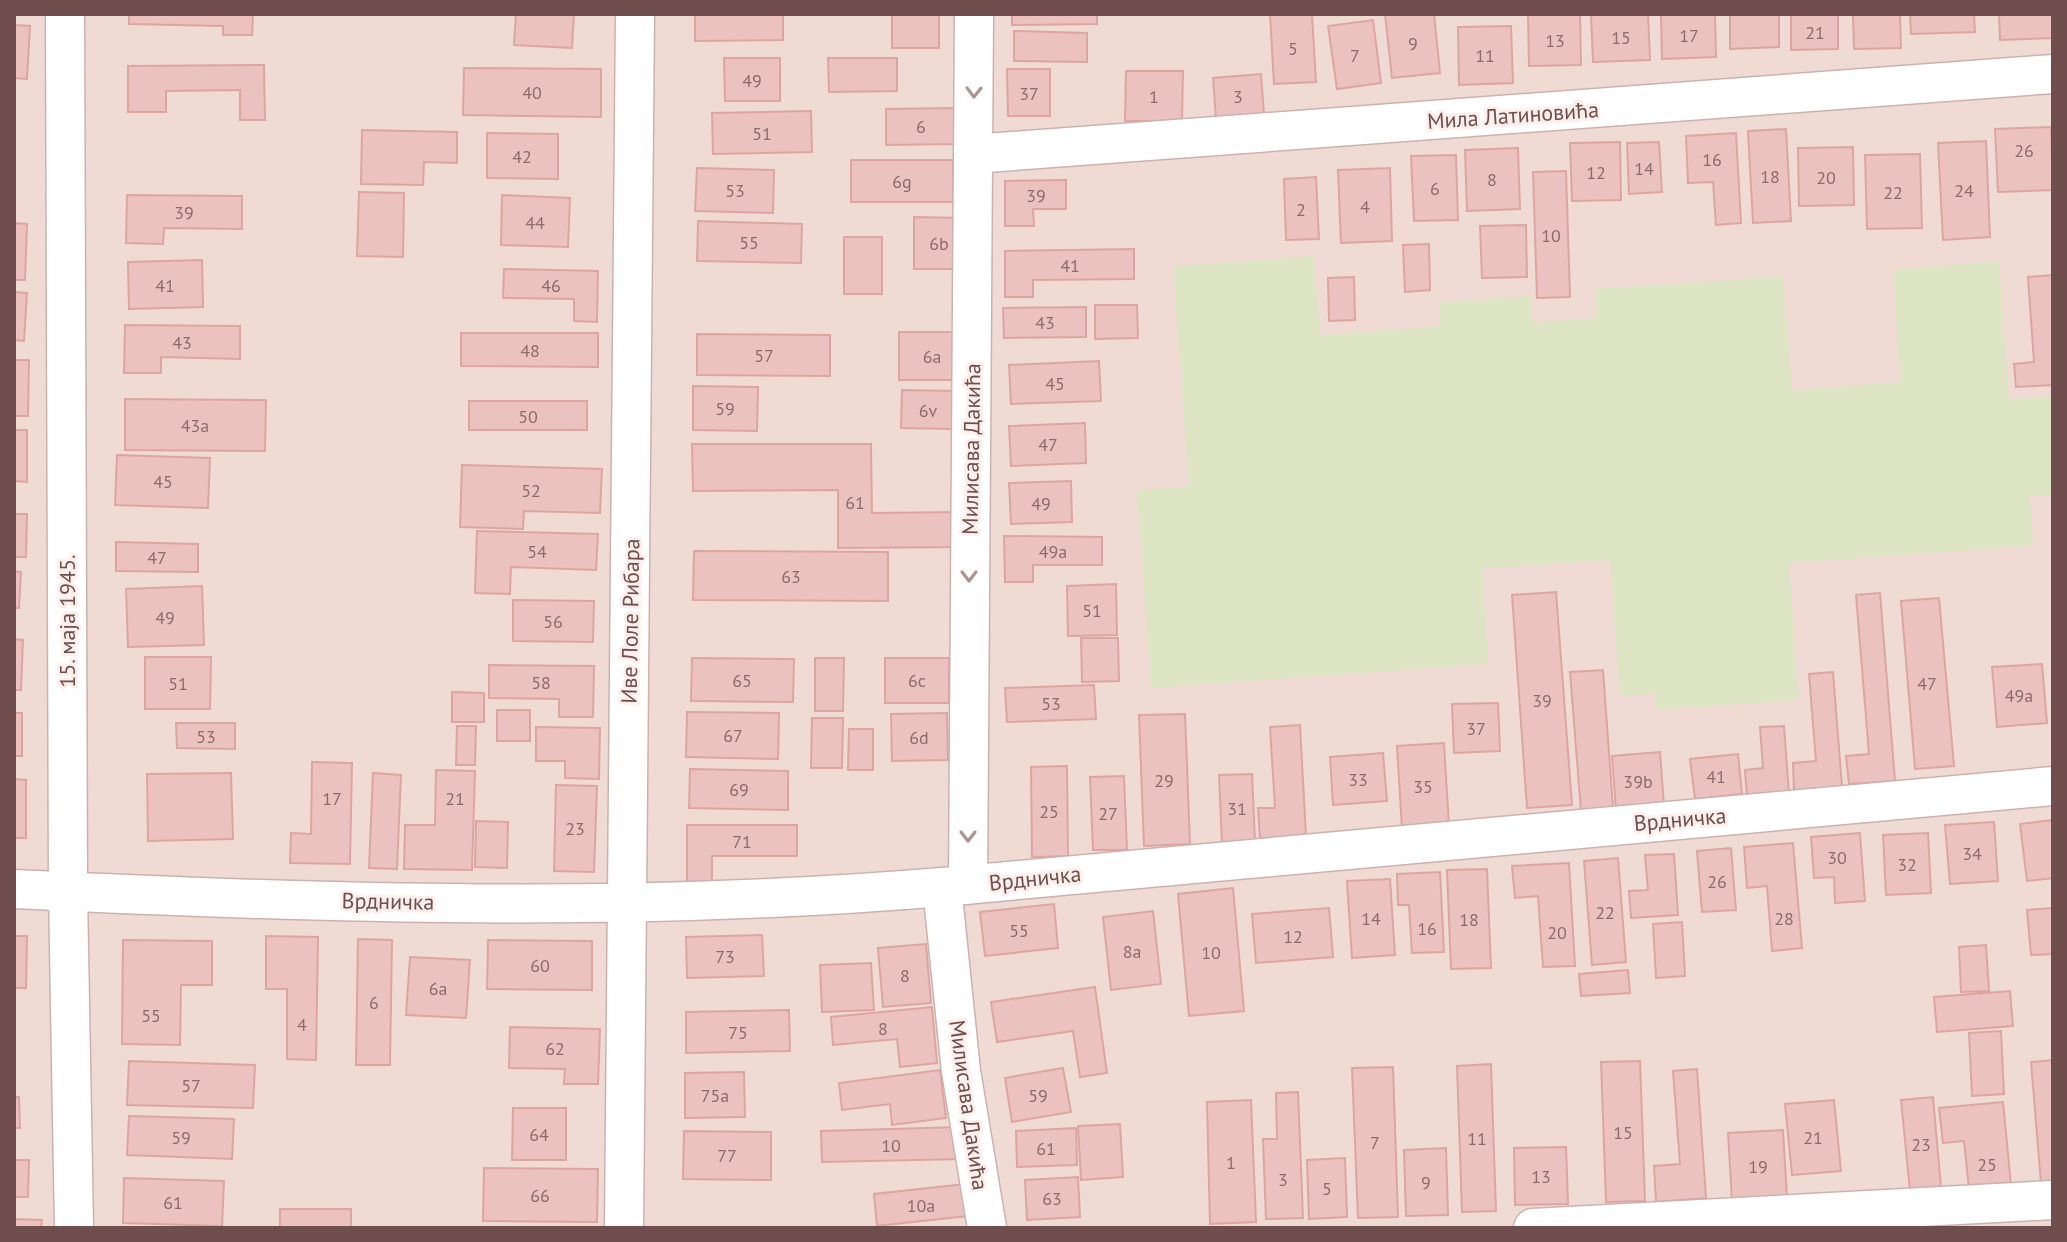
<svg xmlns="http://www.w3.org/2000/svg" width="2067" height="1242" font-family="'PT Sans',sans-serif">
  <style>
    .residential { fill: #f0dad4 }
    .garden { fill: #dde5c5 }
    .building { fill: #ebc2c0; stroke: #dca5a2; stroke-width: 2 }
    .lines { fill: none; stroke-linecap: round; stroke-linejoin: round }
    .minor-casing { stroke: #ccb2af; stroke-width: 41 }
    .minor { stroke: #fff; stroke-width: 38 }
    .oneway { stroke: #a99594 }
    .labels { text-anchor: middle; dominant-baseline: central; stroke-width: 6; stroke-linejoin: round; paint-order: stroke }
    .number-label { font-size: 18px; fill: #8e6b6a }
    .street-label { font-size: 22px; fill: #6f4e4d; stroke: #fdefeb }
  </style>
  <rect width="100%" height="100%" fill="#f9eae5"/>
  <path class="residential" d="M14,14H2053V1228H14Z"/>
  <path class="garden" d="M1314,256L1320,335L1440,326L1439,302L1531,296L1533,323L1596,318L1595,289L1783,276L1792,390L1900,382L1893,269L1999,261L2009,399L2053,396V494L2030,496L2033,546L1789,563L1799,700L1657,710L1655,694L1620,696L1610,560L1482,569L1488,664L1151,688L1137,490L1189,486L1173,266Z"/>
  <path class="building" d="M129,14H253L252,35H223V26L129,24Z
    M516,14H574L572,48L514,45Z
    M695,14H783V40L695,41Z
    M892,14H939V48H892Z
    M1012,14H1097V24L1012,25Z
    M1270,14H1312L1316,82L1274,84Z
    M1385,14H1434L1440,73L1392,78Z
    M1528,14H1580L1581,65L1529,66Z
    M1591,14H1648L1650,60L1593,62Z
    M1661,14H1715L1716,57L1662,59Z
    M1730,14H1779V47L1730,49Z
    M1791,14H1838V49L1791,50Z
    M1853,14H1900L1901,48L1854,49Z
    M1910,14H1974L1975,32L1911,34Z
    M1999,14H2053V38L2000,40Z
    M1373,20L1381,83L1337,89L1328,26Z
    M14,25L30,26L27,79L14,78Z
    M1511,26L1513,83L1459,85L1458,27Z
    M1014,31L1087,33V62L1014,61Z
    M724,58H780V101H725Z
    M828,58H897V91L829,92Z
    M264,65L265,120H240V90L166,91V112H128V66Z
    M464,68L601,69V117L463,115Z
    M1007,69H1050V116H1008Z
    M1126,71H1183L1182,121H1125Z
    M1261,74L1264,115L1216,119L1213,78Z
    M956,108V144L886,145V109Z
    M811,111L812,152L713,154L712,113Z
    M2051,127L2053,190L1998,192L1995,129Z
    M1786,129L1791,221L1753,223L1748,131Z
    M362,130L457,132V163L424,162L423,185L361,184Z
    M487,133L558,134V179L487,178Z
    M1736,133L1741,223L1716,225L1713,182L1688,183L1686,136Z
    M1986,141L1990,237L1943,240L1938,143Z
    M1620,142L1621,200L1572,201L1570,143Z
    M1659,142L1662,192L1629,194L1627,143Z
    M1853,147L1854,205L1799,206L1798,148Z
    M1518,148L1520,209L1467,211L1465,150Z
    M1920,154L1922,228L1867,229L1865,155Z
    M1456,155L1458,220L1414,221L1411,156Z
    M851,160H953V202H851Z
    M697,168L774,170L773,213L695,211Z
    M1390,168L1392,241L1341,243L1338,170Z
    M1566,171L1570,297L1537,298L1533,172Z
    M1316,177L1319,239L1286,240L1284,179Z
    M1066,180V209H1033L1034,226H1005V181Z
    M359,192L404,193L403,257L357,256Z
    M127,195L242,196V229L164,228L163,244L126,243Z
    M502,195L570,198L568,247L501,245Z
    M914,217L963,218V269H914Z
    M698,221L802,224L801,263L697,261Z
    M14,223L27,224L25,280H14Z
    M1526,225L1527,277L1482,278L1480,226Z
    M844,237H882V294H844Z
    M1429,244L1430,290L1405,292L1403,245Z
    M1134,249V279L1033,280V297H1005V251Z
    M202,260L203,307L129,309L128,262Z
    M504,269L598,271L597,322L574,321V299L503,298Z
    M2053,275V385L2016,387L2014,364L2034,362L2028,277Z
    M1354,277L1355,320L1329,321L1328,278Z
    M14,292L27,293L24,341L14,340Z
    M1095,305H1137L1138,338L1095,339Z
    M1086,307V337L1004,338L1003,308Z
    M125,325L240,326V359L161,357V373H124Z
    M899,332H964V380H899Z
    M461,333H598V367L461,366Z
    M697,334L830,335V376L697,375Z
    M14,360H29L28,416H14Z
    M1099,361L1101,401L1011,404L1009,365Z
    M693,386L758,387L757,431L693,430Z
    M902,390L956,391L955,429L901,428Z
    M125,399L266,400L265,451L125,450Z
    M469,401H587V430H469Z
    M1085,423L1086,463L1011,466L1009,426Z
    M14,430H27V482L14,481Z
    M692,444H871L872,513L963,512V547L838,548V490L693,491Z
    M117,455L210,458L208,508L115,505Z
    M462,465L602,469L600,513L524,511L523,529L460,527Z
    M1071,481L1072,522L1011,524L1009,483Z
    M14,514H27L26,557H14Z
    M477,531L598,534L596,570L511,567L510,594L475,593Z
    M1004,536L1102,537V565H1033V582H1005Z
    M116,542L198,544V572L116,571Z
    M694,551L888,552V601L693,600Z
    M14,571L21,572L19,608H14Z
    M1116,584L1117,635L1068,636L1067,586Z
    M202,586L204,645L128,647L126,589Z
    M1556,592L1572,805L1527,808L1512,595Z
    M1880,593L1895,781L1849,784L1846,756L1869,754L1856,595Z
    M1939,598L1954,766L1915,769L1901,601Z
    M513,600L594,601L593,642L513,641Z
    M1081,638H1118L1119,681L1082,682Z
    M14,639L23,640L21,690H14Z
    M145,657H211L210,709H145Z
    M692,658L794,659L793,702L691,701Z
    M815,658H844L843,711H815Z
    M885,658H949V703H885Z
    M2042,664L2047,723L1997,727L1992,667Z
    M489,665L594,666L593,717H559V699L489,698Z
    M1603,670L1613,808L1581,811L1570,672Z
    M1833,672L1842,787L1794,791L1793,763L1816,761L1809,674Z
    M1094,685L1096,719L1007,722L1005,688Z
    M452,692L484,693V722H452Z
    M1498,703L1500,751L1454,753L1452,704Z
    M497,710H530V741H497Z
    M687,712L779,713L778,759L686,757Z
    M14,713H22V756H14Z
    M947,713L948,760L892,761L891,714Z
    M1185,714L1190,844L1144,846L1139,715Z
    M812,718H843L842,768H811Z
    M176,723H235V749L177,748Z
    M1300,725L1306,836L1260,839L1258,808H1275L1270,727Z
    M457,726H476L475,765H456Z
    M1784,726L1789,794L1747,797L1745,770L1763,768L1760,727Z
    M536,727L600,728L599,779L565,778V761H536Z
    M849,729H873V770H848Z
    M1444,743L1449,826L1402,829L1397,746Z
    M1660,752L1664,806L1616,809L1612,756Z
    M1383,753L1387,801L1333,805L1330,757Z
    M1738,754L1742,794L1695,799L1690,759Z
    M312,762L352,763L350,864L290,863L291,833L311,834Z
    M1067,766L1068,856L1032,857L1031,767Z
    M690,769L788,771V810L689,808Z
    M436,770L475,771L472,870L404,869L405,825H435Z
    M231,773L233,839L148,841L147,774Z
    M373,773L401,775L397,869L369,868Z
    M1252,774L1255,842L1222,843L1219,775Z
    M1124,776L1127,850H1093L1090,777Z
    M14,779L26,780V838H14Z
    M556,785L597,786L594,872L554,871Z
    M2053,820V878L2027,881L2020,824Z
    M476,821L508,822L507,868L475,867Z
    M1994,822L1998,881L1950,884L1945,825Z
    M687,825H797V856H712V884H687Z
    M1860,833L1865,901L1835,903L1834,877L1814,878L1811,837Z
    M1928,833L1931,893L1886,895L1883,835Z
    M1793,843L1802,948L1772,951L1767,886L1747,888L1744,847Z
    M1731,848L1736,910L1702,912L1697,851Z
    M1674,854L1678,915L1631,918L1629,891L1648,890L1645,855Z
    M1618,858L1626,962L1592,965L1584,861Z
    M1569,863L1575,966L1543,967L1538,896L1515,898L1512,866Z
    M1487,869L1491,968L1451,969L1447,870Z
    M1440,872L1444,952L1412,953L1409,905H1398L1397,874Z
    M1390,879L1395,955L1352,958L1347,881Z
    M1233,888L1244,1011L1189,1016L1178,894Z
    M1054,904L1058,948L985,956L980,912Z
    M1329,908L1333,957L1256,963L1252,914Z
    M2053,908V954L2031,955L2027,910Z
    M1153,911L1161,984L1111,990L1103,917Z
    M1682,922L1685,976L1656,978L1653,924Z
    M762,935L764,976L687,978L686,937Z
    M14,936H27L26,988H14Z
    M266,936L318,937L316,1060L287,1059V989H266Z
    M358,939L392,940L390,1065H356Z
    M123,940L212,941V985H181L180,1045L122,1044Z
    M488,940L592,941V990L487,989Z
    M926,944L931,1003L883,1007L878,948Z
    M1986,945L1989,991L1961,992L1959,947Z
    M410,957L470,960L466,1018L406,1015Z
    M871,963L874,1010L822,1012L820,965Z
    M1628,970L1630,993L1581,996L1579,974Z
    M1095,987L1107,1073L1080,1077L1073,1031L997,1042L991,1002Z
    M2010,991L2013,1026L1937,1032L1934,997Z
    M932,1007L937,1063L900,1067L897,1039L833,1045L831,1017Z
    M789,1010L790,1051L686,1053V1012Z
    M510,1027L600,1029L598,1084H564L565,1069L509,1068Z
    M2001,1031L2004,1094L1972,1096L1969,1033Z
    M2053,1060V1182L2041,1183L2031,1062Z
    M129,1061L255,1065L253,1108L127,1105Z
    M1640,1061L1645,1201L1606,1202L1601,1062Z
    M1491,1064L1496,1211L1462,1212L1457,1066Z
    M1393,1067L1398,1217L1358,1218L1352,1068Z
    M1063,1068L1071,1112L1012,1122L1005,1078Z
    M1697,1069L1706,1198L1656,1202L1654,1166L1680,1164L1673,1071Z
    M940,1070L946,1118L892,1125L890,1104L842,1110L839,1083Z
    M744,1072L745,1117L685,1118V1073Z
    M1298,1092L1303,1218L1266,1219L1263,1139H1277L1276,1093Z
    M14,1097H19L20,1128H14Z
    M1933,1097L1941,1188L1910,1191L1901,1100Z
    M1251,1100L1256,1222L1210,1224L1207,1102Z
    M1834,1100L1841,1171L1792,1175L1785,1104Z
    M2003,1102L2011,1185L1969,1189L1964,1141L1943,1143L1939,1108Z
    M513,1108H566V1160H512Z
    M129,1116L234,1119L232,1159L127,1155Z
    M1120,1124L1123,1177L1081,1180L1078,1126Z
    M961,1127L962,1159L822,1162L821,1131Z
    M1076,1128L1077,1165L1017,1167L1016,1131Z
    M1783,1130L1787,1198L1732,1201L1728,1133Z
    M684,1131L771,1132V1180L683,1179Z
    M1566,1147L1568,1204L1515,1205L1514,1148Z
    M1446,1148L1448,1215L1406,1216L1404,1150Z
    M1345,1158L1347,1217L1309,1219L1307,1160Z
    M14,1160H29L28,1197H14Z
    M484,1168L598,1169L597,1222L483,1221Z
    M1078,1177L1080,1217L1027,1220L1025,1180Z
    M124,1178L224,1181L222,1226L123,1223Z
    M965,1184L968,1216L877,1226L874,1194Z
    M280,1209H351V1228H280Z
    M14,1219L42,1220L41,1228H14Z"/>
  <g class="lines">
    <defs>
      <path id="minor" d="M65,14L68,892L74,1228
        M973,154L2053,74
        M968,885L974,14
        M942,887L961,1071L987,1228
        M14,889C323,904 634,913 942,887L2053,786
        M624,1228L635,14
        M1533,1228L2053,1200"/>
    </defs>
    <use href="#minor" class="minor-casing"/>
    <use href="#minor" class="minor"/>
  </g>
  <defs><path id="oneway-chevron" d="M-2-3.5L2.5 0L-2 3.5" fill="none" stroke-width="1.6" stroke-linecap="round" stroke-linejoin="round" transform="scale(2)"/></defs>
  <g class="oneway">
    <use href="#oneway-chevron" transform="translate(974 92) rotate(91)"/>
    <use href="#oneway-chevron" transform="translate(969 576) rotate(90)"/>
    <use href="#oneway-chevron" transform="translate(968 836) rotate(90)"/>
  </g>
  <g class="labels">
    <g class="number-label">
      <text x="1815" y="32">21</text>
      <text x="1689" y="35">17</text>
      <text x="1621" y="37">15</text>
      <text x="1555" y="40">13</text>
      <text x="1413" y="43">9</text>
      <text x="1293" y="48">5</text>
      <text x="1355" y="55">7</text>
      <text x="1485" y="55">11</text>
      <text x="752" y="80">49</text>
      <text x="532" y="92">40</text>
      <text x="1029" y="93">37</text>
      <text x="1154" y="96">1</text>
      <text x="1238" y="96">3</text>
      <text x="921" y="126">6</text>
      <text x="762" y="133">51</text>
      <text x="2024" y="150">26</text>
      <text x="522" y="156">42</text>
      <text x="1712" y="159">16</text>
      <text x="1644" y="168">14</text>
      <text x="1596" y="172">12</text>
      <text x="1770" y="176">18</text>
      <text x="1826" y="177">20</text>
      <text x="1492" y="179">8</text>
      <text x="902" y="181">6g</text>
      <text x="1435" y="188">6</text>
      <text x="735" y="190">53</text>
      <text x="1964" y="190">24</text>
      <text x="1893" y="192">22</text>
      <text x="1036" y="195">39</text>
      <text x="1365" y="206">4</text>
      <text x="1301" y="209">2</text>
      <text x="184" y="212">39</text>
      <text x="535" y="222">44</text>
      <text x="1551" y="235">10</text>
      <text x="749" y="242">55</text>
      <text x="939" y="243">6b</text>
      <text x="1070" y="265">41</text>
      <text x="165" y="285">41</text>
      <text x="551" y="285">46</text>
      <text x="1045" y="322">43</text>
      <text x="182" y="342">43</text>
      <text x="530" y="350">48</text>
      <text x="764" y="355">57</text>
      <text x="932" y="356">6a</text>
      <text x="1055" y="383">45</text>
      <text x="725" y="408">59</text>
      <text x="928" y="410">6v</text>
      <text x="528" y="416">50</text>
      <text x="195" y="425">43a</text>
      <text x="1048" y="444">47</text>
      <text x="163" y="481">45</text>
      <text x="531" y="490">52</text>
      <text x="855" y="502">61</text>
      <text x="1041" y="503">49</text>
      <text x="537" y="551">54</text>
      <text x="1053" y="551">49a</text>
      <text x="157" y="557">47</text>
      <text x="791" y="576">63</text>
      <text x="1092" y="610">51</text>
      <text x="165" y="617">49</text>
      <text x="553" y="621">56</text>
      <text x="742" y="680">65</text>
      <text x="917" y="680">6c</text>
      <text x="541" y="682">58</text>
      <text x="178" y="683">51</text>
      <text x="1927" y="683">47</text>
      <text x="2019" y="695">49a</text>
      <text x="1542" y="700">39</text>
      <text x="1051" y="703">53</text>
      <text x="1476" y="728">37</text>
      <text x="733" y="735">67</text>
      <text x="206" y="736">53</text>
      <text x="919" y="737">6d</text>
      <text x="1716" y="776">41</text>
      <text x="1358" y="779">33</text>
      <text x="1164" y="780">29</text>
      <text x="1638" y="781">39b</text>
      <text x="1423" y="786">35</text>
      <text x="739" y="789">69</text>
      <text x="332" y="798">17</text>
      <text x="455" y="798">21</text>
      <text x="1237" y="808">31</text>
      <text x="1049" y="811">25</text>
      <text x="1108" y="813">27</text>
      <text x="575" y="828">23</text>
      <text x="742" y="841">71</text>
      <text x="1972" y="853">34</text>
      <text x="1837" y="857">30</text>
      <text x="1907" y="864">32</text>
      <text x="1717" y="881">26</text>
      <text x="1605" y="912">22</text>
      <text x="1371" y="918">14</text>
      <text x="1784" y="918">28</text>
      <text x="1469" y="919">18</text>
      <text x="1427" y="928">16</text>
      <text x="1019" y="930">55</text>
      <text x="1557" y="932">20</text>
      <text x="1293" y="936">12</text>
      <text x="1132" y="951">8a</text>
      <text x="1211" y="952">10</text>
      <text x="725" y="956">73</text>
      <text x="540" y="965">60</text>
      <text x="905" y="975">8</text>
      <text x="438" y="988">6a</text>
      <text x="374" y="1002">6</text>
      <text x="151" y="1015">55</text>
      <text x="302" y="1024">4</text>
      <text x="883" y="1028">8</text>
      <text x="738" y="1032">75</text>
      <text x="555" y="1048">62</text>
      <text x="191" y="1085">57</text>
      <text x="715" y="1095">75a</text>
      <text x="1038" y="1095">59</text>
      <text x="1623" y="1132">15</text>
      <text x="539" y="1134">64</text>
      <text x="181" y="1137">59</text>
      <text x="1813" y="1137">21</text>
      <text x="1477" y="1138">11</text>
      <text x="1375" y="1142">7</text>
      <text x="1921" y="1144">23</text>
      <text x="891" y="1145">10</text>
      <text x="1046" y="1148">61</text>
      <text x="727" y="1155">77</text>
      <text x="1231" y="1162">1</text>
      <text x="1987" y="1164">25</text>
      <text x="1758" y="1166">19</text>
      <text x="1541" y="1176">13</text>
      <text x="1283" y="1179">3</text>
      <text x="1426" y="1182">9</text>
      <text x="1327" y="1188">5</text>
      <text x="540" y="1195">66</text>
      <text x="1052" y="1198">63</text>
      <text x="173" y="1202">61</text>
      <text x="921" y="1205">10a</text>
    </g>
    <g class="street-label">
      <text transform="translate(1513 115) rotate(-4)">Мила Латиновића</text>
      <text transform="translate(971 449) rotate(-89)">Милисава Дакића</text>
      <text transform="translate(67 621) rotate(-90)">15. маја 1945.</text>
      <text transform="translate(630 621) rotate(-89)">Иве Лоле Рибара</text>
      <text transform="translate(1680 819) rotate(-5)">Врдничка</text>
      <text transform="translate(1035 878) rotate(-6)">Врдничка</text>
      <text transform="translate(388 901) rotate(1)">Врдничка</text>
      <text transform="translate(969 1105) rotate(82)">Милисава Дакића</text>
    </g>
  </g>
  <rect width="2067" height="1242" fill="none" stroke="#6f4e4d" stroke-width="32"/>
</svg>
